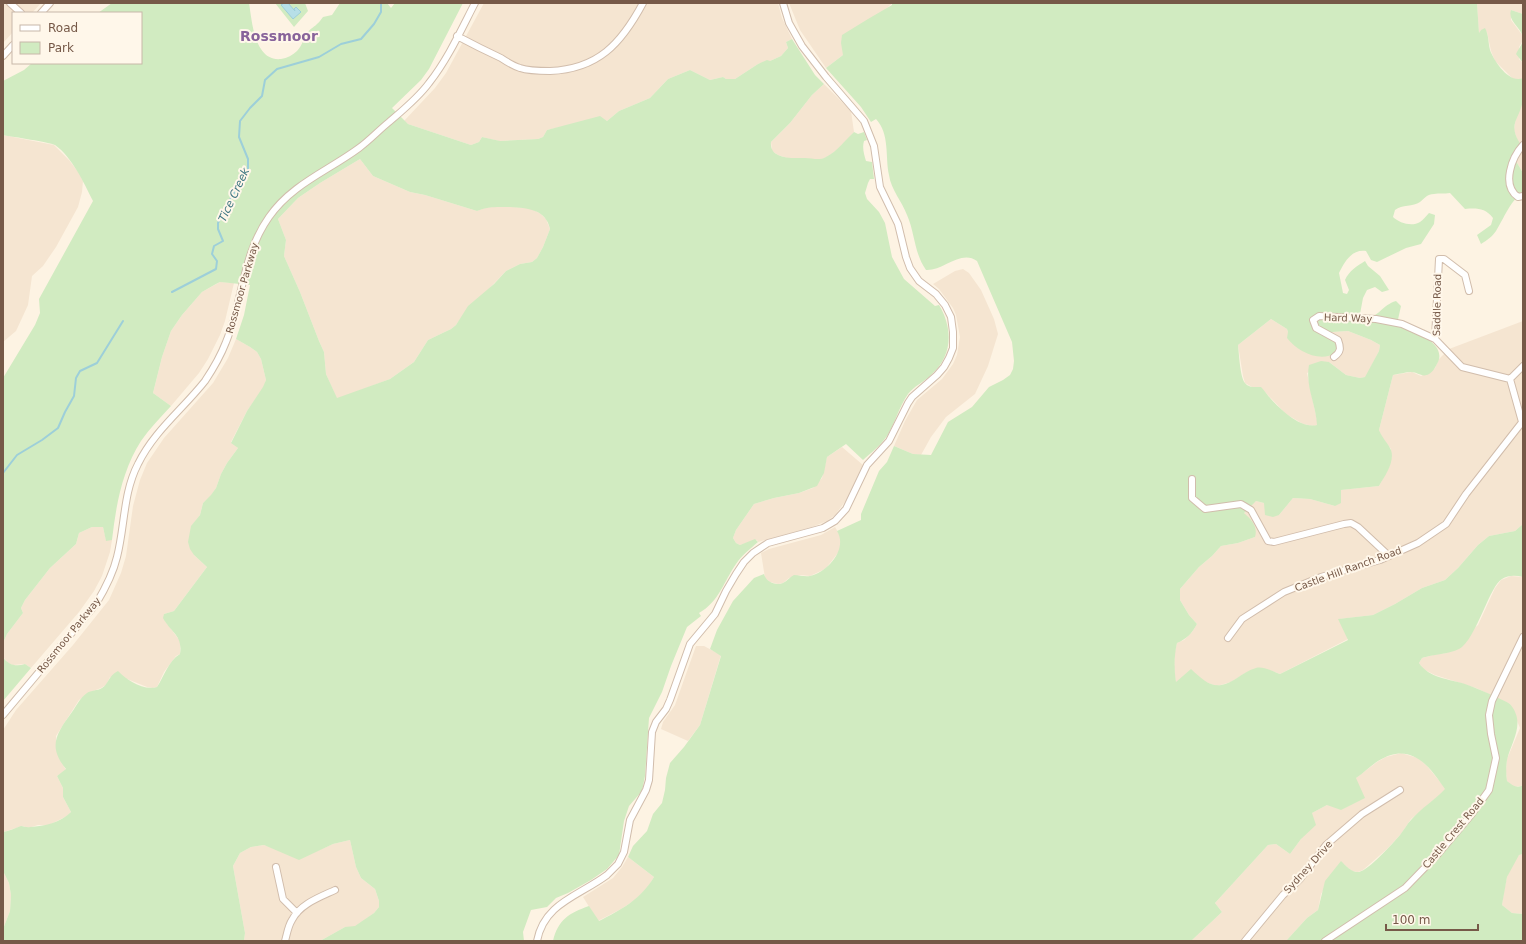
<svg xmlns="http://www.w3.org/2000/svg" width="1526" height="944" font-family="'DejaVu Sans',sans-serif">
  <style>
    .residential { fill: #f5e5d1 }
    .green { fill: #d1ebc1; fill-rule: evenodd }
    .water { fill: #b7dfe7; stroke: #9dcfd9 }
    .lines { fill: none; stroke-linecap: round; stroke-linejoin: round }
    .stream { stroke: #9dcfd9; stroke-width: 2 }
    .minor-casing { stroke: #d1bdac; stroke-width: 8 }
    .minor { stroke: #fff; stroke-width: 6 }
    .labels { text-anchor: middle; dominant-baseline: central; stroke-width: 4; stroke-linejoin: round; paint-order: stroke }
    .street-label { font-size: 10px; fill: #765948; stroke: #fff7ea }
    .water-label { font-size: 11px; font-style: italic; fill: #3f7783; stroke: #fff7ea }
    .district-label { font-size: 14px; font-weight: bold; fill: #88639a; stroke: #fff7ea }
  </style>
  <rect width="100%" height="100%" fill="#fdf3e3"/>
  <path class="residential" d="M3,3H41L32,13H13V32L3,43Z
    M484,3H778L782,18L792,39L786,42L788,48L781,56L770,61L758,64L735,79H726L723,77L710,80L690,70L668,79L650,98L619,111L607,121L602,118L547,130L543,137L538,139L499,141L482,137L479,142L471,145L408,124L404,121L435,88L446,73Z
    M789,3H892L843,55L826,68L800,30Z
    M1477,3H1523V14L1511,10V20L1523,36L1522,42L1519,47V59L1523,63V78L1519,80L1513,79L1495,61L1491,51L1487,32L1481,30L1479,34Z
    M824,84L851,111L854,132L841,147L829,156L820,160L790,159L778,155L772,151L771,142L790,123L812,95Z
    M1523,102V173L1513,156L1517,139L1514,130L1516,117Z
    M3,135L54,145L69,160L79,173L83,181L82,192L78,207L56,247L43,266L32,276L28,305L16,331L3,342Z
    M360,159L373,176L410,192L425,195L477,211L485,208L495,206L530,208L541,214L546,219L550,229L543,247L537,258L532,262L520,264L506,271L461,318L456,325L451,329L428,340L414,362L390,379L337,399L326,374L324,352L319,341L300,292L284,256L286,240L278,219L298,198L320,183Z
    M963,269L969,273L981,290L994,319L998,334L988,366L975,394L946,417L931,437L921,455L913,454L894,446L905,421L917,400L942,379L953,364L957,355L960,337L956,315L953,308L939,289L933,284L955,271Z
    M220,282L234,283L225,321L220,335L208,359L199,373L171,406L153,393L162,357L171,331L182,315L202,292Z
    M1271,319L1287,329L1288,332L1330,338L1332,332L1348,331L1371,340L1380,345L1379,351L1366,377L1360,378L1346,375L1329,362L1307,373L1318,425L1314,426L1303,424L1286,414L1261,388L1252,387L1245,383L1243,376L1238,345Z
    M1523,321L1522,525L1515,531L1489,536L1478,545L1458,568L1445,580L1422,588L1395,604L1373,615L1339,619L1348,639L1280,674L1272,671L1247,672L1231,682L1217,686L1205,682L1176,683L1174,667L1175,651L1177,643L1184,640L1192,632L1197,624L1189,615L1180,600V589L1199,567L1212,556L1221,546L1238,543L1255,537L1244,513L1249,506L1256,501L1264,503L1279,515L1293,498L1310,499L1335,506L1340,490L1379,486L1389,467L1391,449L1382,438L1379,430L1393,375L1412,372L1421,376L1435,368L1439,359L1449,349Z
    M236,339L250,347L257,352L261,359L266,380L264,387L247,411L231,442L238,448L227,463L221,474L216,488L211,496L203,503L200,515L191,527L194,555L207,567L174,611L164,614L165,621L180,641V654L176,656L164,672L157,687L153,688L147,687L127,679L110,677L106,685L101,688L88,693L79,700L56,736V747L63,765L66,770L57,776L63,788V797L71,812L67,816L49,825H38L28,828L23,826L3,832V730L16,710L73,645L109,600L121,573L126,556L133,506L140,480L147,463L164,438L213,383L228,358Z
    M842,447L863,465L847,499L835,515L827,521L812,527L758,542L757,540L740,545L736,543L733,538L736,530L754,504L774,498L799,493L813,488L822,478L827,457Z
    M92,527H103L106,540H112L110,552L102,576L94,591L79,612L31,668L25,664L13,665L9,664L3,657V643L7,634L23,613L21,608L25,600L50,568L76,544L79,533Z
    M835,527L841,537V549L827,567L823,570L810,576L801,575L789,578L783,583L778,584L770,582L765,578L761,553L769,549L821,535Z
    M1511,576L1523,577V785L1521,786L1514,787L1507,781L1506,771L1507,759L1520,728L1510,704L1476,688L1435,675L1423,669L1419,663L1422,658L1437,654L1447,653L1478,625L1495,588L1501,580Z
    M696,646H704L721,655L700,725L688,741L661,729L663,722L675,705Z
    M1401,753L1418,758L1427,766L1446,789L1434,800L1411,819L1401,834L1387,849L1363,870L1358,872L1352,871L1341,862L1321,894L1318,910L1307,918L1286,941H1191L1222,912L1215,903L1268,845L1276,844L1290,854L1301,839L1312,813L1327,805L1356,778L1377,762L1386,757Z
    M350,840L356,867L361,878L375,889L379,901V907L374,913L355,927H345L320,941H244L245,933L233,866L240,853L251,847L264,845L276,849L317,851L333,844Z
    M1523,854V914L1512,913L1502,905L1504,891L1507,877L1513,863L1519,855Z
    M628,857L654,877L648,887L635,900L621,909L598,921L583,897L613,878L622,867Z
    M3,871L9,883L11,895L10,911L3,929Z"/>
  <path class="green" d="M112,3H249C252,20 254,62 281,59C287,58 293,55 297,51C302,46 303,40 306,35C309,29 313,28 317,24C320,22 321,19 323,17L332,15L340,3H387L391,8L395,3H463L429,69L421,80L392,108L408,124L471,145L479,142L482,137L500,141L538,139L543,137L547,130L600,116L607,121L619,111L650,98L668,79L690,70L710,80L723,77L726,79H735L758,64L767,60L770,61L781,56L788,48L786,42L792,39L815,75L824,84L812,95L790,123L771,142C769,160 794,158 805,158C813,158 819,161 826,157C838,151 845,140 854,132L858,134L864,132L867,140L864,141C862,148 864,154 866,161L872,162L874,179H870L868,183L865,193L867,199L879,212L885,223L892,257L904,279L935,306L939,305C953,328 953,356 931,375C924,382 914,386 908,394C899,407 895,423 887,436C881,445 871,453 863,460L846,444L827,457L824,473L817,486L799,493L774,498L754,504L736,530L733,538L736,543L740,545L755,539L758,542C750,549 742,555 736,564C724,581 719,602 699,613L701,616L687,627L671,666L662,692L649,718L645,776L642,791L629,806L624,821L619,855L607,869L591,880L568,893L556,898L547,907L531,910L523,932L524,941H320L345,927L355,926L374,913L379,907V901L375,889L361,878L356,867L350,840L333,844L299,860L264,845L251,847L240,853L233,866L245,933L244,941H3V929L10,911L11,895L9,883L3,871V832C9,831 15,828 21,826C24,826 27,828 30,827C45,826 60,823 71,812L63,797V788L57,776L66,769C47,746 57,733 72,712C77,705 80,698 87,693C91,690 97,691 102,688C108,685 108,676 118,671C127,680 143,691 157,687C164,677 168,661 180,654C183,635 171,633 163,618L164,614L174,611L207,567L194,555L190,549L188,542L191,526L200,515L203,503L211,495L216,488L221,474L227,463L238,448L231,443L247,411L263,387L266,380L261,359L257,352L250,347L236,339L244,315L250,285L220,282L216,284L202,292L182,315L171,331L162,357L153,393L171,406C161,417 150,428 141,441C122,471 116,505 112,540L106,541L103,527H92L79,533L76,544L50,568L25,600L21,608L23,613L7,634L3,643V378L35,325L40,313L39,299L93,201C84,183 72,157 55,145C49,142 13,137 3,135V81L24,70L32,63H141V13H98ZM360,159L373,176L410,192L425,195L477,211C488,206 498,207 510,207C527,208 546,209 550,229L543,247L537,258L532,262L520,264L506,271L494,284L468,306L456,325L451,329L428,340L414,362L390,379L337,398L326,374L324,352L319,341L300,292L284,256L286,240L278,219L298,198L320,183Z
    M275,3H305L308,11L294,27Z
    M892,3H1477L1479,33L1481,30L1485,28C1489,35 1488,43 1490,50C1494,61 1509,84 1523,78C1523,85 1525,94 1523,101C1519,120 1507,124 1521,145L1513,156L1523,173V194C1513,195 1502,222 1496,231C1492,237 1487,240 1481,244L1477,235L1491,225L1493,218C1485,208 1477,208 1465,209L1450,193C1444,194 1439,193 1434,194C1427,194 1425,198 1420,202C1413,207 1402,204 1395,210L1393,217C1399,223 1412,227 1420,222C1423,220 1426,216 1429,213L1435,215L1434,224L1421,244L1406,248L1377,262L1371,260L1366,251C1352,249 1345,261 1339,273L1343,293L1347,294L1349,290L1345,280C1349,271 1357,266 1365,261L1368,266L1380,276L1389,290L1382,292L1375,287L1367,290L1363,298L1360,314C1379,322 1379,306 1396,301L1401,306L1397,324C1410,330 1447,342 1438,362C1436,366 1433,372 1429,374C1422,378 1418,372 1411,372C1406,372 1399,374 1393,375L1379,430C1382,438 1388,443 1391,450C1395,462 1385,476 1379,486L1341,490V503L1335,506L1310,499L1293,498L1279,515L1273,517L1265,515L1264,503L1256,501L1244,513C1252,520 1258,527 1255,537L1238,543L1221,546L1212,556L1199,567L1180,589V600L1189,615L1197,624C1192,633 1187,639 1177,643C1174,656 1174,669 1176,682L1191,669C1207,684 1216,692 1237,678C1243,674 1249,670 1256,668C1263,666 1274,672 1280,674L1348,640L1338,619L1373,615L1395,604L1422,588L1445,580L1458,568L1478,545L1489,536L1515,531L1523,524V577C1516,575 1508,575 1502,579C1490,586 1478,632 1463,646C1455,654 1434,654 1422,658L1419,663C1429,678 1449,679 1465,684C1476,688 1486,692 1496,697C1500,699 1506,701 1510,704C1526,723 1512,740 1507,760C1506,767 1506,774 1507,781C1512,785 1517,789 1523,785V854L1519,855L1507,877L1502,905L1512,913L1523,914V941H1286L1307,918L1318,910L1325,881L1341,861C1346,866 1352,873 1359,872C1369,870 1393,843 1400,835C1404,830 1407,824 1411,820C1421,808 1435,800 1445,789C1428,764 1410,741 1378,761C1370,766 1364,773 1356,778L1365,798L1341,810L1327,805L1312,813L1316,825L1301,839L1290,854L1276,844L1268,845L1215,903L1222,912L1191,941H553C558,920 569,913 589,906L599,921C621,910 641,899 654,877L628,857L633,846L647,831L653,814L662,803L665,790L666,778L670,763L684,747L700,725L721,656L710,649L717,630L733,601L754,578L764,574C766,582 776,586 783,583C787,581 790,577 794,575C799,575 805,577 810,576C828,572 848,549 837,531L861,520V514L879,471L887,462L894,446L913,454L931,455L948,422L972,407L989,387L1003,380L1010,375L1013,369L1014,361L1012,342L977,261C961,249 943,271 926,270C914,253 915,233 907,215C902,201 891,190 889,175C885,157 890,134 876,119L871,122L861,107L826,68L843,55L841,43L842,35L868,19L892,5ZM1271,319L1287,329L1288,332L1287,338C1297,351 1319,363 1336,353L1337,349L1336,341L1330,338L1332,332L1348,331L1371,340L1380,345L1379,351L1365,377L1360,378L1346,375L1329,362L1321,361L1309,365C1305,386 1316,404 1317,425C1301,429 1281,410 1271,399C1267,395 1265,391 1261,387C1255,387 1249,388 1245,383C1240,377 1239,353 1238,345Z
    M1511,10L1523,14V63L1516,54C1518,49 1523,44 1523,39C1523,28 1507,22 1511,10Z
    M3,657C8,665 16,667 25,664L31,668L3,701Z"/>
  <path class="water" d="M284,3H288L295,11L294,9L296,7L301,12L293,19L281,5Z"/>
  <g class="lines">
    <path class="stream" d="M172,292L216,269L217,261L212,254L214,246L223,241L218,229V223L228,203L248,170V159L239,137L240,121L250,108L262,96L265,80L277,69L319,57L341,44L361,39L374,24L381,12V3
      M3,473L17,455L42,440L58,428L65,412L74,396L76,378L80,371L97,363L123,321"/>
    <defs>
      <path id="minor" d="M10,3L21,13
        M41,13L50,3
        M457,36C472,44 486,51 501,58C507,62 513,66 520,68C529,71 540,71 550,71C598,69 621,44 643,3
        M3,56L13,45
        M1523,145C1512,157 1501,185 1518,197L1523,196
        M1469,291L1465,275L1444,259H1439L1435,339L1462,367L1510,379L1522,422
        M1334,357C1341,352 1341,348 1338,340L1316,328L1313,320L1319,316L1376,319L1402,324L1435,339
        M1510,379L1523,366
        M1192,479V498L1205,509L1241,504L1251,510L1268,541L1274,542L1344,524L1351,523L1358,527L1389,556
        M1228,638L1242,619L1284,592L1321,577L1380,560L1418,543L1446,524L1466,494L1523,421
        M3,715L96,604C105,589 113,574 117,557C125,526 123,493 138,464C154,431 183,409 205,381C213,369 221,355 226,342C243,301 242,255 269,217C292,184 328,171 359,148C370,140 379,130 389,122C403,110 418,98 429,83C448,59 461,30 475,3
        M276,867L283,899L297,913
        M285,941C287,934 288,926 292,920C300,904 320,897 335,890
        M537,941C544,903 579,896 607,875L618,864L624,852L630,820L646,790L649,780L652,732L656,722L666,709L670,700L690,644L715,614L726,591L736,574L744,562L753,553L768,543L823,528L835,521L846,509L867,465L889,441L908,403L912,397L937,375L944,367L949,358L953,348V332L951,317L945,305L936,294L919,281L910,268L906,257L898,224L880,187L874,146L864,121L826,77L802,46L789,23L783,3
        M1245,941L1283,895L1300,879L1326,845L1362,814L1400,790
        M1325,941L1405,888L1438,854L1471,815L1489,790L1496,758L1491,734L1489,715L1492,701L1523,637"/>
    </defs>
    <use href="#minor" class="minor-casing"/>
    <use href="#minor" class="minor"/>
  </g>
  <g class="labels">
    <g class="street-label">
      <text transform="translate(242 288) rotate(-74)">Rossmoor Parkway</text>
      <text transform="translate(1437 305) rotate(-89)">Saddle Road</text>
      <text transform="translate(1348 318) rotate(2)">Hard Way</text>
      <text transform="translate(1348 569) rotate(-20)">Castle Hill Ranch Road</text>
      <text transform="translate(69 635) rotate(-51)">Rossmoor Parkway</text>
      <text transform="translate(1453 833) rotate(-50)">Castle Crest Road</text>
      <text transform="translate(1308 867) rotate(-48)">Sydney Drive</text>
    </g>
    <g class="water-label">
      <text transform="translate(234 195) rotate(-65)">Tice Creek</text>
    </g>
    <g class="district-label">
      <text x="279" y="36">Rossmoor</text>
    </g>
  </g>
  <rect width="1526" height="944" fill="none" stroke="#765948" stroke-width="8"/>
  <rect x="12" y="12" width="130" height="52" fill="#fff7ea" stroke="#c8b8a9"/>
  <rect x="20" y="25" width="20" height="6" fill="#ffffff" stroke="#c8b8a9"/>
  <text x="48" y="32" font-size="12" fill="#765948">Road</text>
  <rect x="20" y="42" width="20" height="12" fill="#d1ebc1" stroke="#c8b8a9"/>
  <text x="48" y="52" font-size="12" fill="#765948">Park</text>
  <path d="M1386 924v6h92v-6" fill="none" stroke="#765948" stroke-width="2"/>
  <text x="1392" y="924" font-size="12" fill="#765948" stroke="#fff7ea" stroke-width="3" paint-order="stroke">100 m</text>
</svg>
